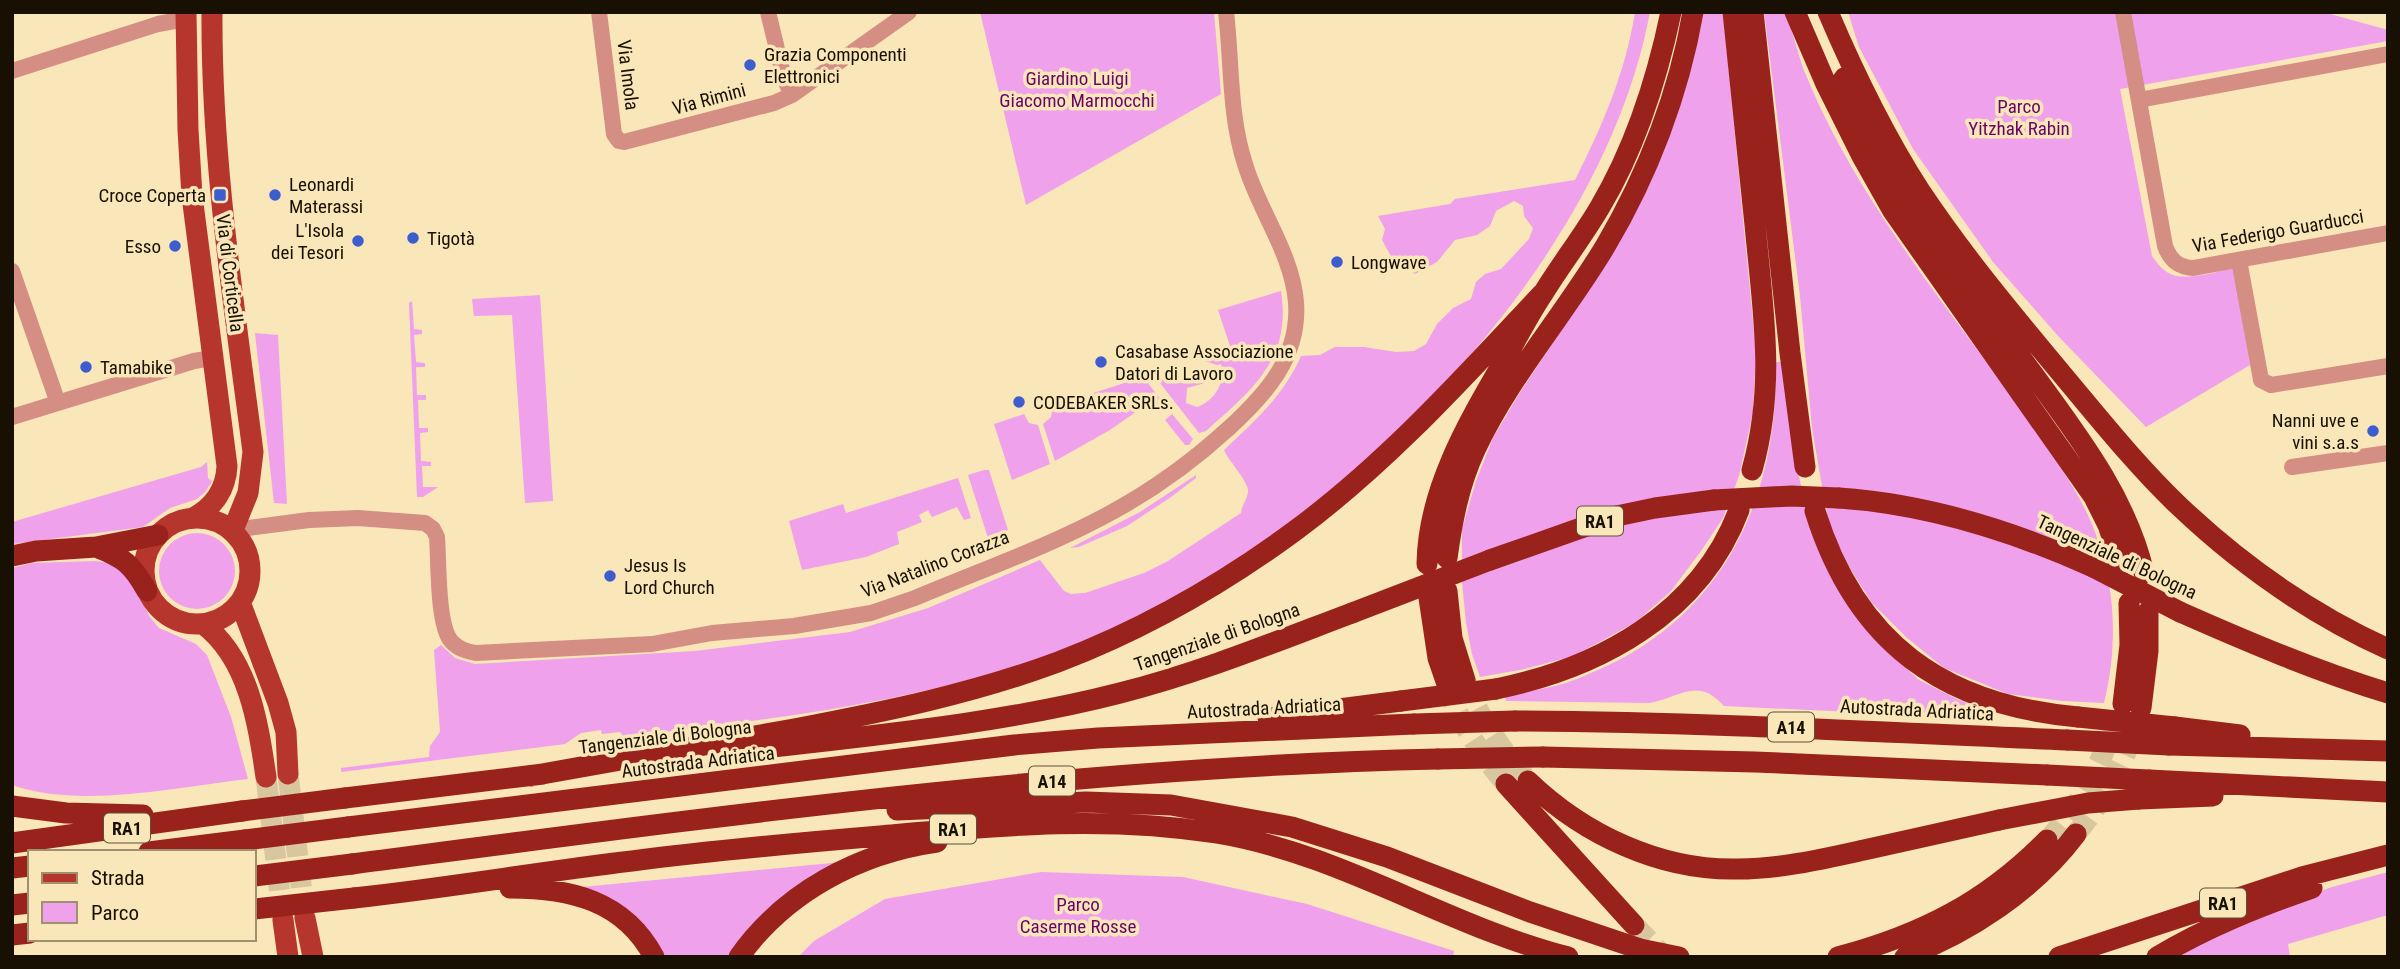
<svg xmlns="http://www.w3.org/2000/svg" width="2400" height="969" font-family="'Roboto Condensed',sans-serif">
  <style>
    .green { fill: #efa1ec }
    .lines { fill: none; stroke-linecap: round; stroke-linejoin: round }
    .primary-tunnel { stroke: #d7c69e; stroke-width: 21; stroke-dasharray: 21 10; stroke-linecap: butt }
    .highway-tunnel { stroke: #d7c69e; stroke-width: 21; stroke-dasharray: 21 10; stroke-linecap: butt }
    .street { stroke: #d48e84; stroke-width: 16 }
    .primary { stroke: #b6352d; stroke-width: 21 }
    .highway { stroke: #9a221c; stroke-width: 21 }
    .highway-bridge { stroke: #9a221c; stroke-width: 21 }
    .poi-dot { fill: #3d5cce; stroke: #f9e6b9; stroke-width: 2.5 }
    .labels { text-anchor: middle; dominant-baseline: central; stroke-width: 7; stroke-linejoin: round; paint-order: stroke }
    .shield { fill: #f9e6b9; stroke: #5c513a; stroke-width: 2 }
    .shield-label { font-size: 18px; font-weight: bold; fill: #181103 }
    .poi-label { font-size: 19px; fill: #181103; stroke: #f9e6b9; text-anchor: start }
    .street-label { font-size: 19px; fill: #181103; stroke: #f9e6b9 }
    .park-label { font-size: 19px; fill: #69036a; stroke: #f9e6b9 }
  </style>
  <rect width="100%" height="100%" fill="#f9e6b9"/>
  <path class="green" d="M980,12H1214L1221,94L1026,205Z
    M1635,12H1650C1598,290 1303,567 1043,657C906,705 767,719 624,737L620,732L602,734L601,730L581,733L565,744L341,772V768L429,757L430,746L440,732L434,650L441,645L455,658L475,664L695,651L850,632L928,608L1040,560L1064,591L1071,594L1085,593L1144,573L1168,561L1241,513C1242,505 1247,500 1248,492C1250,483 1227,459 1224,450C1255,421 1284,395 1301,356L1320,355L1335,347H1364L1396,352L1414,351L1426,344L1437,324L1453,308L1471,299L1476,282L1485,274L1501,269L1529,239L1533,228L1524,216L1523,206L1514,201L1496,211L1490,226L1477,235L1455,240L1437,262L1415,274L1393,260L1382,240L1385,229L1378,216L1450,204L1455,199L1575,180C1602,127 1626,71 1635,12Z
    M1702,12H1723L1756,353L1753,412L1739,476L1723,518L1701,551L1671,591L1636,622L1574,656L1520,670L1480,677L1472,654L1466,623L1462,582V529L1476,481L1493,438L1519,394L1594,280Z
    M1764,12H1786C1792,31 1797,50 1803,68C1824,121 1854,174 1885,221C1931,291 1983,355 2030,423C2054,458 2080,492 2095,532C2116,587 2118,647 2104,703L2063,701L2008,694L1944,668L1906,637L1872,603L1851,570L1832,533L1825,504L1812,428L1800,296Z
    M1848,12H2323L2388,30V41L2120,89L2152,256C2166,277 2177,279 2201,275C2215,273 2223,271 2233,263L2250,365L2146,427L2059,337L1993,262L1913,149L1859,47Z
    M1281,291C1292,359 1252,390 1206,431L1199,433L1153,374L1171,368L1179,375L1177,381L1179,383L1202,377L1205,383L1187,388L1186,403L1197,407C1216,400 1225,382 1221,364L1217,365L1202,360V358L1231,349L1218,310Z
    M540,295L553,501L525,503L512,315L474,316L472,299Z
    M412,301L414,329L422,330V334L414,335L416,362L425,363V367H416L417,395H426V400H418L419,428H428V432L420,433L421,461L431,462V466H422L423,487H438L423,497H417L409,303Z
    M255,333L278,335L287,504L274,503Z
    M1776,362H1782L1794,456L1811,527L1871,635L1919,680L1957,699L1994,713L1995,716L1993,718H1980L1724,706C1697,676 1680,698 1649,703L1506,701L1505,696C1524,692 1544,689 1563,684C1581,678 1600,669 1617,661C1732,601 1778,488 1776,362Z
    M1143,377L1166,406L1159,413L1150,402L1110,430L1055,461L1043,424L1051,417L1053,406Z
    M1024,414L1029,423L1038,425L1050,464L1012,480L994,424Z
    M1172,414L1193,439L1189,445H1185L1165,420Z
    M207,462L208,478L212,481L206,491L197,499L170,508L143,527L12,544V522L201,467Z
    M984,470H989L1008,530L994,535L998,548L994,550L988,538L968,475Z
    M1196,475V478L1171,497L1127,526L1079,547L1070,548L1140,512Z
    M958,478L971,518L964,520L957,507L932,517L928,510L919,515L922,522L897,532L899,544L866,557L802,570L789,521L843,504L846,513Z
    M159 571a38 38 0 1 1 76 0a38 38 0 1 1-76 0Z
    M96,561L115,564L137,589L149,616L159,628L196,644L207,655L231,717L248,779C177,787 80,809 12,785V568L32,563Z
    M842,862L784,898L726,957H660L582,887Z
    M1041,872L1183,877L1307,904L1454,951L1453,957H798L814,941L885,899Z
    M2388,872V915L2288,944L2290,957H2170L2240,920L2332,887Z"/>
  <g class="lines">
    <path class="primary-tunnel" d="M288,774L305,918
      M266,777L283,920"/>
    <path class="highway-tunnel" d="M1465,680C1479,719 1502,750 1528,781
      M1447,684C1457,721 1482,755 1506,784
      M2076,834C2102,802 2123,767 2135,727
      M2047,840C2078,810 2099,766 2115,725
      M1634,925L1665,957"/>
    <path class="street" d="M599,12L614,134L619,141L624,142L774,103L792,95L909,12
      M768,12L784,78L792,95
      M2123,12L2165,246C2170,260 2178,267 2193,268L2388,233
      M12,71L158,24L186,19
      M2139,100L2388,54
      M2239,260L2261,380L2271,385L2388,366
      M12,271L58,403
      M12,417L194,361L212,358
      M2292,467L2388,453
      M233,530L309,520L358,518L425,523L433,529L437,537C439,562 437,624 451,641C458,649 466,651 476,653L652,644L712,633L794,626L871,613L915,598C981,570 1051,546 1114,511C1156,488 1194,460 1229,428C1266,394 1300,357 1296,302C1292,253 1259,211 1245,164C1229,115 1232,63 1226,12"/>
    <path class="primary" d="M186,12L188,130L192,196L227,466C226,489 214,507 193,518
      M212,12C211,160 234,305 253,452L248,493L233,530
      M144 571a53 53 0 1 1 106 0a53 53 0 1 1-106 0Z
      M240,602L278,703L286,732L288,774
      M203,624C249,659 258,723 266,777
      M305,918L313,957
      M283,920L288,957"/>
    <path class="highway" d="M1733,12C1740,83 1747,154 1755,225C1763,311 1776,385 1752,470
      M1753,12L1790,353L1805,467
      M1795,12L1826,84L1862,156L1893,211L2094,497L2108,525L2120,561
      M1828,12C1854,73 1884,135 1920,191C1964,257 2015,318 2066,379C2102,422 2138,467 2179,506C2240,564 2311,614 2388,649
      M1844,78C1889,187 1964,280 2033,374C2078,436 2126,497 2144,573
      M1839,498C1928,504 2013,531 2093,567
      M1815,511C1856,643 1943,705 2078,717
      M96,547C124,558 132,564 147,591
      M12,556L36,551L96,547L158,535
      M1447,558C1452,521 1459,485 1475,450C1509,377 1565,314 1606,245C1648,174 1679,93 1693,12
      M1490,560L1612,517L1655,508L1714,500
      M1427,564C1428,490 1468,423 1504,361C1517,338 1529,314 1544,292C1562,263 1583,236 1600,207C1635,148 1657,79 1671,12
      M1447,591L1452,638L1465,680
      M1429,598L1438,658L1447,684
      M2180,612C2248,642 2316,671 2388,693
      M1496,689C1599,668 1700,614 1739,510
      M2123,704L2130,645L2129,603
      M2141,708L2148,651V612
      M1268,718L1401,701
      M1515,721C1699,722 1883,732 2067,740
      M2175,727L2240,735
      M2169,745L2388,751
      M756,749C876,735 1004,723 1120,693C1199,673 1275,642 1352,613
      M1543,757L1755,762L2047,775
      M531,776C618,760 706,745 794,729C883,712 972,694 1058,662C1142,630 1223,584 1296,530C1388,462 1464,377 1542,294
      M2149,780L2388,792
      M1528,781C1583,834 1660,871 1738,869C1780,869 1823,859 1864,850C1909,840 1954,830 1999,820
      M1506,784L1634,925
      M345,798L543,774
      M2139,799L2213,796
      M12,806L66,813L143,815
      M897,810L1086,802L1171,805L1292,827L1387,857L1530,912L1640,949
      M348,827L1014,745L1098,738L1414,724
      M12,843L242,811
      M149,852L245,840
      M352,864C713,817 1074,767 1438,759
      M12,868L30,866
      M510,888C569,888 624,900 654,957
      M354,898C447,888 539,872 632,861C714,850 797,843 880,836C994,826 1102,815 1216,833C1340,853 1447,926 1568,957
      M12,905L30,903
      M12,935L30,933
      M739,957C785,892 859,853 937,842
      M1838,957C1921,935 1986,902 2047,840
      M1905,957C1970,932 2034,890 2076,834
      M2059,957L2302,877L2388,855
      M2157,957C2207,927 2258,907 2312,888"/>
    <path class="highway-bridge" d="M1714,500L1791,496L1839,498
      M2093,567L2180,612
      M1352,613L1490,560
      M1401,701L1496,689
      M2078,717L2175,727
      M1414,724L1515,721
      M2067,740L2169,745
      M1438,759L1543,757
      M2047,775L2149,780
      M242,811L345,798
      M1999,820L2088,803L2139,799
      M245,840L348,827
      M254,876L352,864
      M254,909L354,898
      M1640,949L1679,957"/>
  </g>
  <g class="poi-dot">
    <circle cx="750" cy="65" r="7"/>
    <rect x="213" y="188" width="14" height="14" rx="3.5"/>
    <circle cx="275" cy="195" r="7"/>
    <circle cx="413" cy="238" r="7"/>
    <circle cx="358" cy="241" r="7"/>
    <circle cx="175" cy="246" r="7"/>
    <circle cx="1337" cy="262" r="7"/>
    <circle cx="1101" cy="362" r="7"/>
    <circle cx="86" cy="367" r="7"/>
    <circle cx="1019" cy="402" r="7"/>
    <circle cx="2373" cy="431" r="7"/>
    <circle cx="610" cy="576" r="7"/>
  </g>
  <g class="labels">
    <g class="shield">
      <rect x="1577" y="506.5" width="46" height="29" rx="5"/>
      <rect x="1768" y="712.5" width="46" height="29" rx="5"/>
      <rect x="1029" y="766.5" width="46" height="29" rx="5"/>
      <rect x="104" y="813.5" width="46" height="29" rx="5"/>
      <rect x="930" y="814.5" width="46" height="29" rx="5"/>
      <rect x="2200" y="888.5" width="46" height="29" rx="5"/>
    </g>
    <g class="shield-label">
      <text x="1600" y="521">RA1</text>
      <text x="1791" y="727">A14</text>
      <text x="1052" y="781">A14</text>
      <text x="127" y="828">RA1</text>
      <text x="953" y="829">RA1</text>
      <text x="2223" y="903">RA1</text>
    </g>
    <g class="poi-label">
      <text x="764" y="54">Grazia Componenti<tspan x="764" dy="22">Elettronici</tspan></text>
      <text x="289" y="184">Leonardi<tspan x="289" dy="22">Materassi</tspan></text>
      <text x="206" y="195" text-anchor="end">Croce Coperta</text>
      <text x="344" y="230" text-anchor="end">L'Isola<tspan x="344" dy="22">dei Tesori</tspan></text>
      <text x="427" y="238">Tigotà</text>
      <text x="161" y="246" text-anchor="end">Esso</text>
      <text x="1351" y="262">Longwave</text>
      <text x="1115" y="351">Casabase Associazione<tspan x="1115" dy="22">Datori di Lavoro</tspan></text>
      <text x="100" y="367">Tamabike</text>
      <text x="1033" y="402">CODEBAKER SRLs.</text>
      <text x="2359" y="420" text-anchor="end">Nanni uve e<tspan x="2359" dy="22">vini s.a.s</tspan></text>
      <text x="624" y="565">Jesus Is<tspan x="624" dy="22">Lord Church</tspan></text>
    </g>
    <g class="street-label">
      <text transform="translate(628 75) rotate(83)">Via Imola</text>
      <text transform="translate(709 99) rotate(-15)">Via Rimini</text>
      <text transform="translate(2278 231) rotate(-10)">Via Federigo Guarducci</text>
      <text transform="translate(230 273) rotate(83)">Via di Corticella</text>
      <text transform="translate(2117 557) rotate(25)">Tangenziale di Bologna</text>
      <text transform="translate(935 564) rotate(-21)">Via Natalino Corazza</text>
      <text transform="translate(1217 637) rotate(-19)">Tangenziale di Bologna</text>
      <text transform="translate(1264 708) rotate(-3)">Autostrada Adriatica</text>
      <text transform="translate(1917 710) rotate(3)">Autostrada Adriatica</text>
      <text transform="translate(665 737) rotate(-7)">Tangenziale di Bologna</text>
      <text transform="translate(698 762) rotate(-7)">Autostrada Adriatica</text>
    </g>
    <g class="park-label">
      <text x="1077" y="78">Giardino Luigi<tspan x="1077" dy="22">Giacomo Marmocchi</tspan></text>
      <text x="2019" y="106">Parco<tspan x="2019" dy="22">Yitzhak Rabin</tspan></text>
      <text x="1078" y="904">Parco<tspan x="1078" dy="22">Caserme Rosse</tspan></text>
    </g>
  </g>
  <rect width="2400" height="969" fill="none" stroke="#181103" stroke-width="28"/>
  <rect x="28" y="850" width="228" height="91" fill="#f9e6b9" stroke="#9f9170" stroke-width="2"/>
  <rect x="42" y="873" width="35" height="10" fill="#b6352d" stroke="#9f9170" stroke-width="2"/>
  <text x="91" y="885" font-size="21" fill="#181103">Strada</text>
  <rect x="42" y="902" width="35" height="21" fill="#efa1ec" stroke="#9f9170" stroke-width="2"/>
  <text x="91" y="920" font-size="21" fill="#181103">Parco</text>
</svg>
